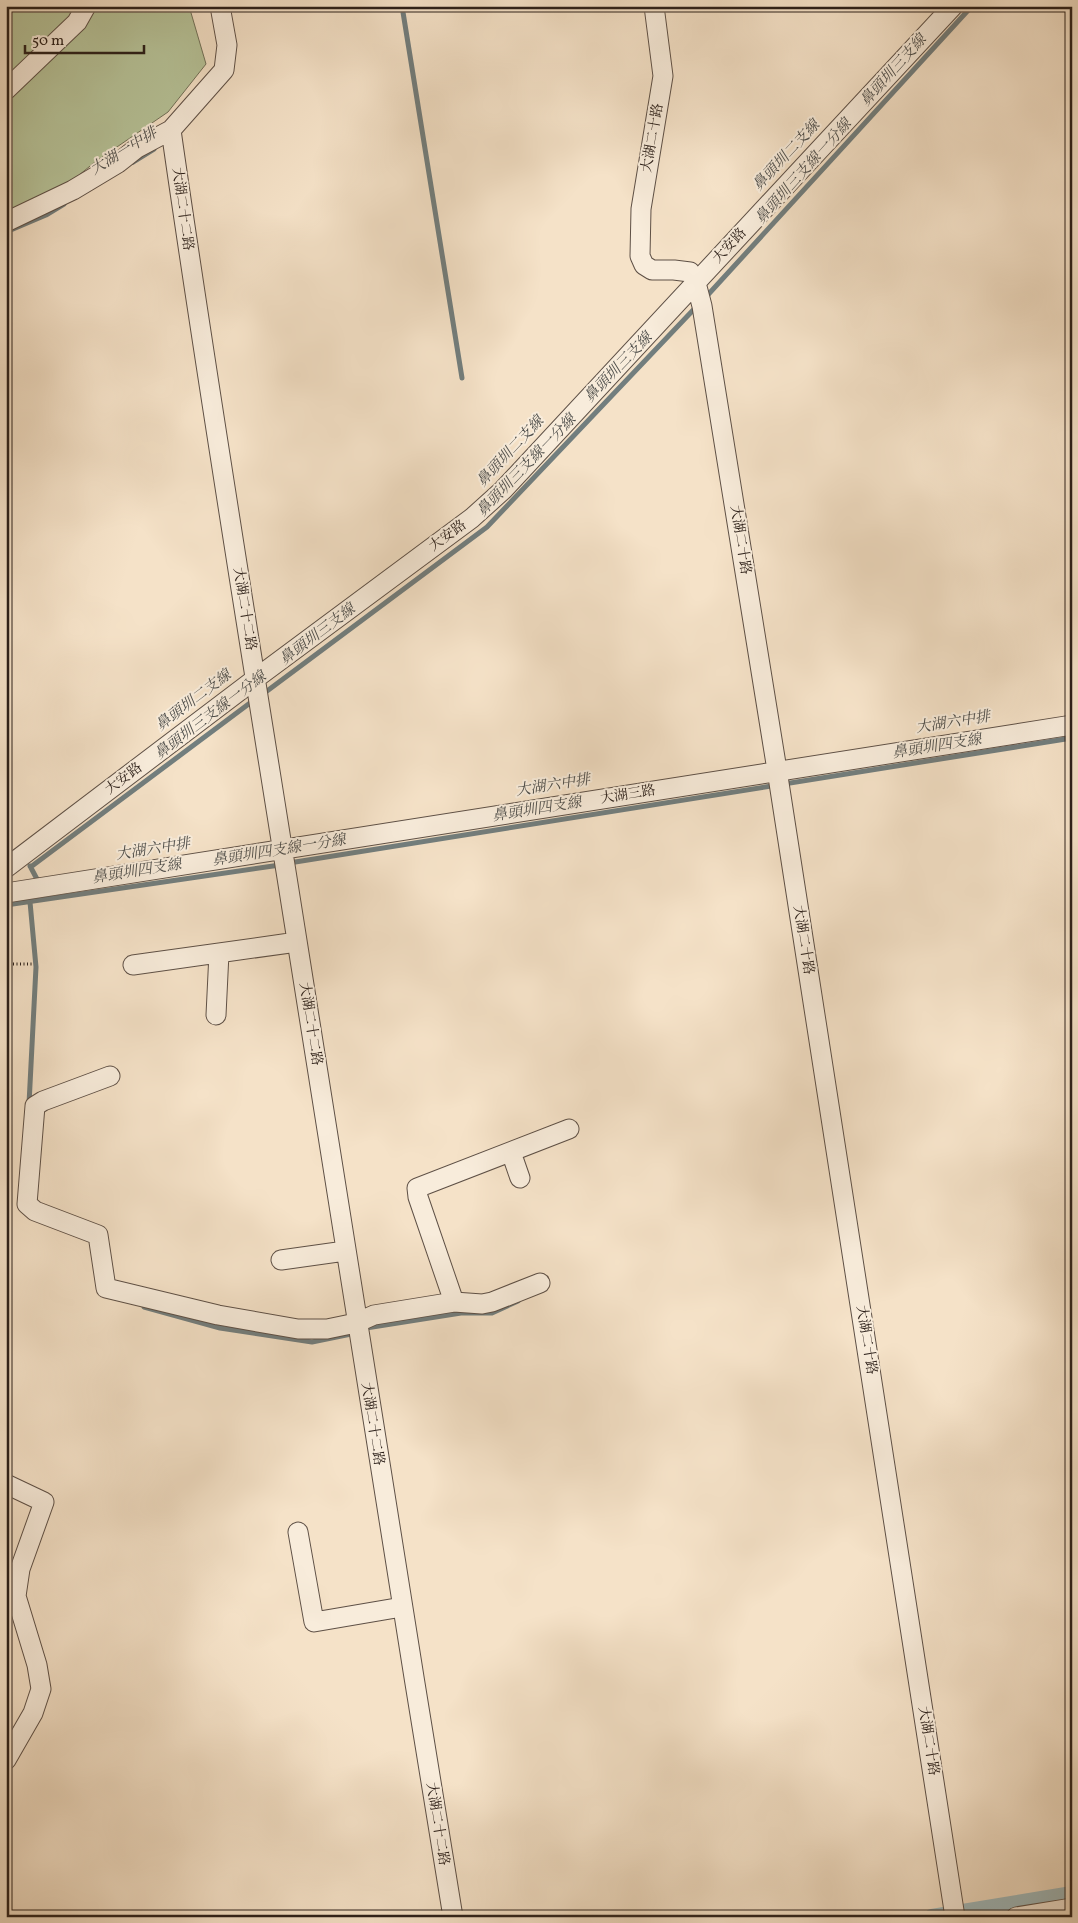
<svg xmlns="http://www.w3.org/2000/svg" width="1078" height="1923" font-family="Vollkorn,'Noto Serif TC',serif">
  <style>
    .green { fill: #b7c49a; stroke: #72725a }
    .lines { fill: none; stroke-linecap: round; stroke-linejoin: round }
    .stream { stroke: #727e7e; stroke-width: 5 }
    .canal { stroke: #a0bcc0; stroke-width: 16 }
    .minor-casing { stroke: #5e5046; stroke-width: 21 }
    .path { stroke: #2c201a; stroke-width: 3; stroke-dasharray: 1 2.5; stroke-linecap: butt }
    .minor { stroke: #f8ecdb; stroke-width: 19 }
    .labels { text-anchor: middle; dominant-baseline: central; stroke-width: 4; stroke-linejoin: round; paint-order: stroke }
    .street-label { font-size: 14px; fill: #2c201a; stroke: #f8ecdb }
    .water-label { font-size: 15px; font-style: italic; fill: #4f4f4c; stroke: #f8ecdb }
  </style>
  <rect width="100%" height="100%" fill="#f5e2c8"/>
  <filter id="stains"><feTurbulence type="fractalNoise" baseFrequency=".004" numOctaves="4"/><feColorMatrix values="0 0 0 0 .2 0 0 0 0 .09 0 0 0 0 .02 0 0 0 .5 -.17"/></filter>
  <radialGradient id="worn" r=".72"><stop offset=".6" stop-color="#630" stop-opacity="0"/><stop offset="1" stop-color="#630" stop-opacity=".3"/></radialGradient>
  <path class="green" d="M6,6H189L206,64L168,112L95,162L62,189L6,215Z"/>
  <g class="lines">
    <path class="stream" d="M402,6L462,378
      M133,162L154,149
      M6,232L46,215L64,204
      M705,298L972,6
      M263,694L487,527L697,306
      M289,863L1072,738
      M30,866H32L254,700
      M30,866L38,881L42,880
      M6,905L280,865
      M29,1104L36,967L30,902
      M144,1307L220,1328L312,1342L356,1333
      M366,1328L461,1313H492L518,1301"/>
    <path class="canal" d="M932,1917L1072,1894"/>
    <defs>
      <path id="minor" d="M654,6L663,76L641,209L640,256L644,265L652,270H674L690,272L696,283L702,306L777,770L955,1917
        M6,90L77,22L86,6
        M171,130C210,403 255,675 298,947C349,1271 400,1594 453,1917
        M6,222L73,190L118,163L137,148L171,130L224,70L227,45L220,6
        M6,868L255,679L472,518L503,490L953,6
        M6,893L1072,725
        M133,965L297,942
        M216,1015L219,953
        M110,1076L43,1101L35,1106L27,1204L35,1211L98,1235L106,1288L218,1315L298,1329H327L356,1323L374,1315L454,1302L418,1197L417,1188L569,1129
        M511,1152L520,1178
        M281,1260L345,1251
        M454,1302L482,1304L492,1302L540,1283
        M6,1484L44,1502L20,1569L16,1596L37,1665L41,1689L33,1713L6,1760
        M298,1532L314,1622L402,1607
        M1016,1917L1072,1908"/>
    </defs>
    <use href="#minor" class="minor-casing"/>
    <path class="path" d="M6,964H34"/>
    <use href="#minor" class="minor"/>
  </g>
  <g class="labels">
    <g class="street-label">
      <text transform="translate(653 138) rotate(-80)">大湖二十路</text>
      <text transform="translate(182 209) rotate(82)">大湖二十二路</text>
      <text transform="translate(730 246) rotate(-47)">大安路</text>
      <text transform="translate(448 536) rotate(-36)">大安路</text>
      <text transform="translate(740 540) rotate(81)">大湖二十路</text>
      <text transform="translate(244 609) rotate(81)">大湖二十二路</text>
      <text transform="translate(124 779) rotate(-37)">大安路</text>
      <text transform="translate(628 795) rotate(-9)">大湖三路</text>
      <text transform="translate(803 940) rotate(81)">大湖二十路</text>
      <text transform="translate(310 1024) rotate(81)">大湖二十二路</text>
      <text transform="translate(866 1340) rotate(81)">大湖二十路</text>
      <text transform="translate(372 1424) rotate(81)">大湖二十二路</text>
      <text transform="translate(928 1741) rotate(81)">大湖二十路</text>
      <text transform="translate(437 1824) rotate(81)">大湖二十二路</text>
    </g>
    <g class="water-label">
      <text transform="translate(894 71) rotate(-48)">鼻頭圳三支線</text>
      <text transform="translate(124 152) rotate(-32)">大湖一中排</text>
      <text transform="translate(787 156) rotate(-47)">鼻頭圳二支線</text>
      <text transform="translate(804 172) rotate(-48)">鼻頭圳三支線一分線</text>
      <text transform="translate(619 368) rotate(-46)">鼻頭圳三支線</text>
      <text transform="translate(511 452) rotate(-47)">鼻頭圳二支線</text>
      <text transform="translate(527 466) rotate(-46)">鼻頭圳三支線一分線</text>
      <text transform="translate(318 635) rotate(-37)">鼻頭圳三支線</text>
      <text transform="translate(194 701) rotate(-37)">鼻頭圳二支線</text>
      <text transform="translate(211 716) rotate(-37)">鼻頭圳三支線一分線</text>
      <text transform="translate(953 723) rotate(-9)">大湖六中排</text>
      <text transform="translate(937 747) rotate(-9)">鼻頭圳四支線</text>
      <text transform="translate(553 786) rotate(-9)">大湖六中排</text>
      <text transform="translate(537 810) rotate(-9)">鼻頭圳四支線</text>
      <text transform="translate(153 850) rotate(-9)">大湖六中排</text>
      <text transform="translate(279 851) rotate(-9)">鼻頭圳四支線一分線</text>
      <text transform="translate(137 872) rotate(-9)">鼻頭圳四支線</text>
    </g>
  </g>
  <rect width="1078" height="1923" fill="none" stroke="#f5e2c8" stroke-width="25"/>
  <rect x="8" y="8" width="1063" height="1908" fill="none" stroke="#2c201a" stroke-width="2.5"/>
  <rect x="12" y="12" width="1053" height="1898" fill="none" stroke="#2c201a"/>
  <path d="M25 45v8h119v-8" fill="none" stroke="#2c201a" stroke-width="2.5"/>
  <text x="32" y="45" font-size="15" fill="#2c201a" stroke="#f8ecdb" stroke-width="4" paint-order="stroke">50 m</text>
  <rect width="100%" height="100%" filter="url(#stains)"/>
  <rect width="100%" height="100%" fill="url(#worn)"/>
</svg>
